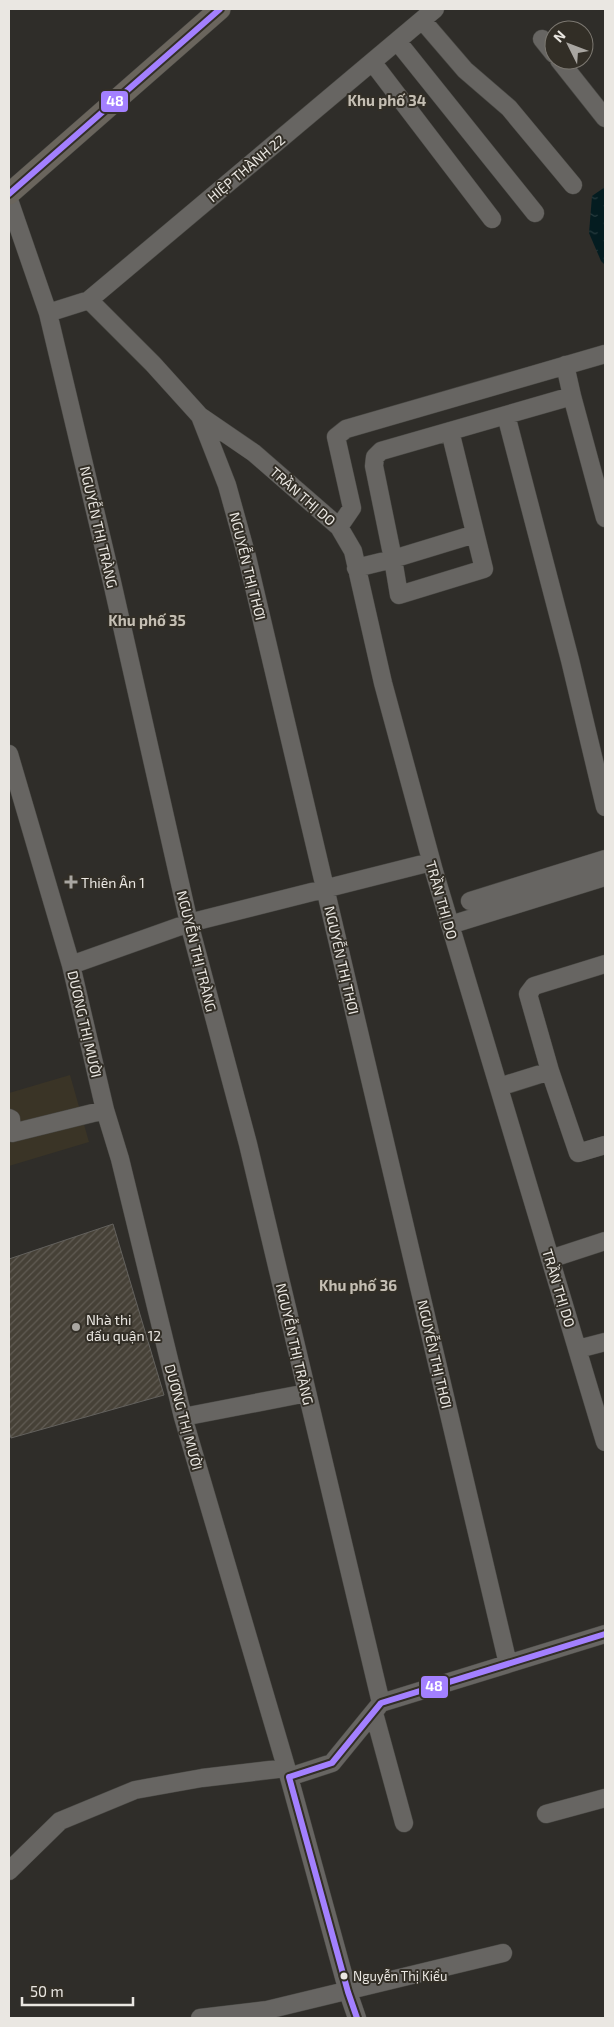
<svg xmlns="http://www.w3.org/2000/svg" width="614" height="2027" font-family="'Exo 2',sans-serif">
  <style>
    .built { fill: #3a3426 }
    .water { fill: url(#water-ripples) }
    .building { fill: url(#building-hatch); stroke: #63615d }
    .lines { fill: none; stroke-linecap: round; stroke-linejoin: round }
    .minor-casing { stroke: #494844; stroke-width: 19 }
    .major-casing { stroke: #494844; stroke-width: 22 }
    .minor { stroke: #676562; stroke-width: 18 }
    .major { stroke: #6a655d; stroke-width: 21 }
    .bus-1-casing { stroke: #322e26; stroke-width: 10 }
    .bus-1 { stroke: #a380ff; stroke-width: 6 }
    .poi-dot { fill: #a9a6a1; stroke: #322e26; stroke-width: 2 }
    .bus-dot { fill: #eae7e2; stroke: #322e26; stroke-width: 2 }
    .labels { text-anchor: middle; dominant-baseline: central; stroke-width: 4; stroke-linejoin: round; paint-order: stroke }
    .bus-label { font-size: 13px; fill: #eae7e2; stroke: #322e26; text-anchor: start }
    .street-label { font-size: 14px; fill: #eae7e2; stroke: #322e26 }
    .poi-label { font-size: 14px; fill: #eae7e2; stroke: #322e26; text-anchor: start }
    .neighbourhood-label { font-size: 15px; font-weight: bold; fill: #c5bfb4; stroke: #322e26 }
    .line-badge { stroke: #322e26; stroke-width: 2 }
    .badge-label { font-size: 14px; text-anchor: middle; font-weight: bold; fill: #fff }
  </style>
  <defs>
    <pattern id="water-ripples" width="26" height="14" patternUnits="userSpaceOnUse" patternTransform="scale(1.25)"><rect width="26" height="14" fill="#041c20"/><path d="M2 4q2-2 4 0t4 0M15 11q2-2 4 0t4 0" fill="none" stroke="#293d40"/></pattern>
    <pattern id="building-hatch" width="6" height="6" patternUnits="userSpaceOnUse" patternTransform="scale(1.25)"><rect width="6" height="6" fill="#464137"/><path d="M-1 1l2-2M0 6l6-6M5 7l2-2" fill="none" stroke="#615c54"/></pattern>
  </defs>
  <rect width="100%" height="100%" fill="#2f2d29"/>
  <path class="built" d="M70,1075L89,1142L9,1166V1093Z"/>
  <path class="water" d="M605,187V265L601,261L589,233L592,196Z"/>
  <path class="building" d="M113,1224L164,1395L11,1438L9,1431V1259Z"/>
  <g class="lines">
    <defs>
      <path id="minor" d="M422,20L465,70L509,108L573,185
        M542,39L554,54
        M397,41L535,213
        M559,60L605,118
        M373,63L492,219
        M9,200L48,313L112,582L189,923L248,1144L381,1703
        M89,300L153,364L200,416L227,485L247,557L508,1664
        M48,313L89,300L435,9
        M565,365L572,396
        M506,415L570,660L605,807
        M200,416L254,453L339,527L353,551L383,683L434,871L605,1442
        M450,431L484,569L399,595L393,559L475,534
        M339,527L352,508L336,437L346,429L605,354
        M356,568L393,559L374,466L375,457L381,451L572,396L605,518
        M9,754L71,965L105,1110L120,1159L183,1417L289,1777L348,1992L357,2018
        M470,901L605,859
        M450,925L605,877
        M71,965L189,923L431,862
        M550,1071L578,1153L605,1145
        M499,1087L550,1071L528,994L534,986L605,964
        M9,1118L11,1119L12,1133L105,1110
        M550,1259L605,1241
        M578,1349L605,1342
        M183,1417L307,1393
        M374,1713L404,1823
        M289,1777L332,1763L381,1703L605,1634
        M546,1814L605,1798
        M9,1871L60,1821L135,1790L202,1778L286,1768
        M200,2018L267,2010L503,1953"/>
      <path id="major" d="M9,194L220,9"/>
    </defs>
    <use href="#minor" class="minor-casing"/>
    <use href="#major" class="major-casing"/>
    <use href="#minor" class="minor"/>
    <use href="#major" class="major"/>
    <defs>
      <path id="bus-1" d="M9,194L220,9
        M289,1777L332,1763L381,1703L605,1634
        M289,1777L348,1992L357,2018"/>
    </defs>
    <use href="#bus-1" class="bus-1-casing"/>
    <use href="#bus-1" class="bus-1"/>
  </g>
  <g class="poi-dot">
    <path d="M68.5 874.5h5v5h5v5h-5v5h-5v-5h-5v-5h5z"/>
    <circle cx="76" cy="1327" r="5"/>
  </g>
  <circle class="bus-dot" cx="344" cy="1976" r="4.5"/>
  <g class="labels">
    <g class="bus-label">
      <text x="353" y="1976">Nguyễn Thị Kiểu</text>
    </g>
    <g class="street-label">
      <text transform="translate(246 168) rotate(-40)">HIỆP THÀNH 22</text>
      <text transform="translate(303 496) rotate(41)">TRẦN THỊ DO</text>
      <text transform="translate(99 527) rotate(77)">NGUYỄN THỊ TRÀNG</text>
      <text transform="translate(248 566) rotate(76)">NGUYỄN THỊ THƠI</text>
      <text transform="translate(442 900) rotate(74)">TRẦN THỊ DO</text>
      <text transform="translate(197 951) rotate(76)">NGUYỄN THỊ TRÀNG</text>
      <text transform="translate(342 960) rotate(77)">NGUYỄN THỊ THƠI</text>
      <text transform="translate(85 1024) rotate(77)">DƯƠNG THỊ MƯỜI</text>
      <text transform="translate(559 1288) rotate(73)">TRẦN THỊ DO</text>
      <text transform="translate(295 1344) rotate(77)">NGUYỄN THỊ TRÀNG</text>
      <text transform="translate(435 1354) rotate(77)">NGUYỄN THỊ THƠI</text>
      <text transform="translate(184 1417) rotate(75)">DƯƠNG THỊ MƯỜI</text>
    </g>
    <g class="poi-label">
      <text x="81" y="882">Thiên Ân 1</text>
      <text x="86" y="1319">Nhà thi<tspan x="86" dy="16">đấu quận 12</tspan></text>
    </g>
    <g class="neighbourhood-label">
      <text x="387" y="100">Khu phố 34</text>
      <text x="147" y="620">Khu phố 35</text>
      <text x="358" y="1285">Khu phố 36</text>
    </g>
  </g>
  <g class="line-badge">
    <rect x="100" y="90" width="29" height="23" rx="5" fill="#a380ff"/>
    <rect x="420" y="1675" width="29" height="24" rx="5" fill="#a380ff"/>
  </g>
  <g class="badge-label">
    <text x="115" y="106">48</text>
    <text x="434" y="1691">48</text>
  </g>
  <rect width="614" height="2027" fill="none" stroke="#eae7e2" stroke-width="20"/>
  <g transform="translate(569 45) rotate(312)"><circle r="24" fill="#322e26" stroke="#7c7871"/>
  <path d="M0-4L9 19L0 12L-9 19Z" fill="#a9a6a1"/>
  <text y="-8" font-size="14" font-weight="bold" text-anchor="middle" fill="#eae7e2">N</text>
  </g>
  <path d="M22 1997v8h111v-8" fill="none" stroke="#eae7e2" stroke-width="2.5"/>
  <text x="30" y="1997" font-size="15" fill="#eae7e2" stroke="#322e26" stroke-width="4" paint-order="stroke">50 m</text>
</svg>
